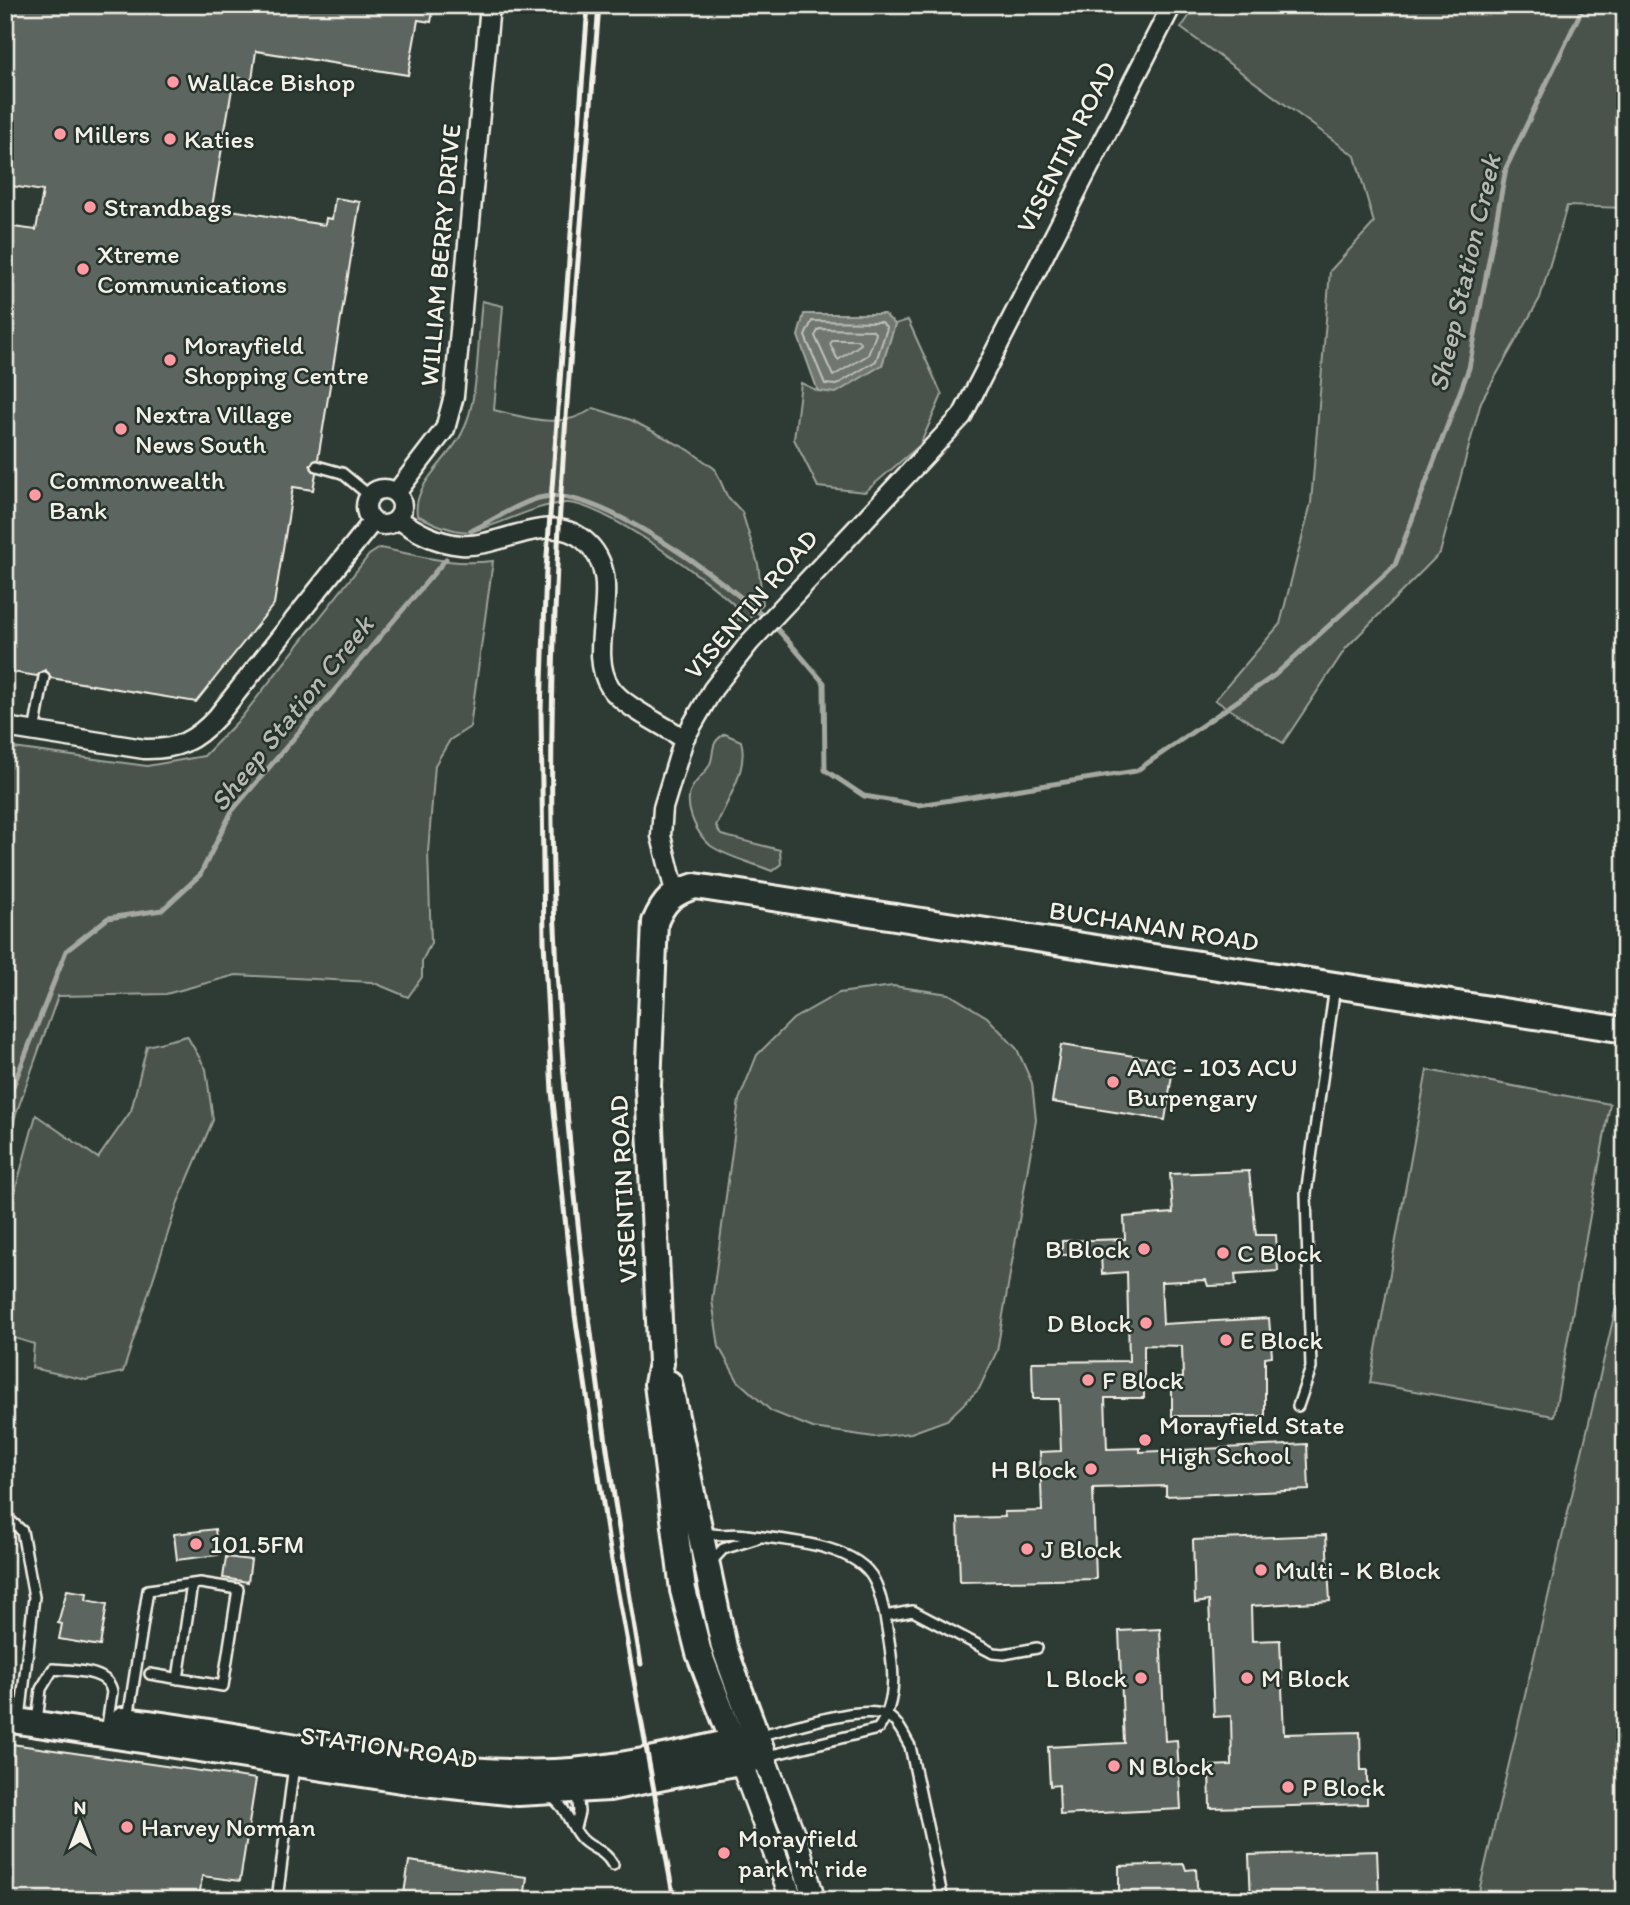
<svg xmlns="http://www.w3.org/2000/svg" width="1630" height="1905" font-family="Itim,sans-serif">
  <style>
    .green { fill: #48524c; stroke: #9ea29a; stroke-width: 2 }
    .water { fill: #6f7770; stroke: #a4a8a0; stroke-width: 2 }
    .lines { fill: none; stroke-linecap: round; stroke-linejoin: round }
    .shore { stroke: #bfc0b8; stroke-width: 2 }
    .stream { stroke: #a4a8a0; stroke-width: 5 }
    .building { fill: #5c655e; stroke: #f4f1e8; stroke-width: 2 }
    .service-casing { stroke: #f4f1e8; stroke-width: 14 }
    .minor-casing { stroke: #f4f1e8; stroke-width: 23 }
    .tertiary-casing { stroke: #f4f1e8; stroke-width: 26 }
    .secondary-casing { stroke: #f4f1e8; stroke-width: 30 }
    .service { stroke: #26332d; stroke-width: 9 }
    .minor { stroke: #26332d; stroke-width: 18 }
    .tertiary { stroke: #26332d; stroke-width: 21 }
    .secondary { stroke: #26332d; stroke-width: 24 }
    .rail { stroke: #f4f1e8; stroke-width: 5 }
    .poi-dot { fill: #ff9aa2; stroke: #26332d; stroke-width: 2.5 }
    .labels { text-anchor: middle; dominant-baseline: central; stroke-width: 5; stroke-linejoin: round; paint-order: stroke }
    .poi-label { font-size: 26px; fill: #f4f1e8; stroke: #26332d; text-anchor: start }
    .street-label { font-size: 26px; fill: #f4f1e8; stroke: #26332d }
    .water-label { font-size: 28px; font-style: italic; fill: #b8bab2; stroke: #26332d }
  </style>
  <rect width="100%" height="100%" fill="#2e3b34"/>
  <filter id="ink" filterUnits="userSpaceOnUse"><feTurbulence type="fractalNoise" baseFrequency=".0143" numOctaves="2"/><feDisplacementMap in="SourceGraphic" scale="14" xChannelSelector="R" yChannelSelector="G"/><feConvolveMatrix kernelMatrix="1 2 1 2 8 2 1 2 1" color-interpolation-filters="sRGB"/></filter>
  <g filter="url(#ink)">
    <path class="green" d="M1197,5H1625V208L1567,206L1540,298L1481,402L1440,553L1346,648L1283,743L1215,700L1280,624L1311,503L1330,271L1374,223L1355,156L1181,28Z
      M482,301L503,306L494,410C530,419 562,430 594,408L631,420L689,450L715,469L727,496L742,512L758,564L763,604L747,621L738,620V609C713,582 601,502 566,503C532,505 505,524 473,531C456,534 432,523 417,515C412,484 449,460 462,433C480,398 477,340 482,301Z
      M908,320L942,395L920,445L865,492L818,487L794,439L801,383L818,391L882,365L895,324Z
      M380,548C423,556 448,566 493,561L470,727L450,740L435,765L428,852L431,943L422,961V977L408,997L372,982L236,975L166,994L58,996L5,1145V747L147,766L204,756L241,718L369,555Z
      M725,734L741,741C749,768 727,801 716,826L721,835L780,850L781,864L772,871C753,863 727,857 711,846C697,835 685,809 690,792C694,781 704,775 709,766C716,753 708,743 725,734Z
      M893,986L949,994L987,1017L1017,1049L1032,1083L1036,1120L997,1351L979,1389L947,1420L911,1433L874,1437L813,1428L771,1411L738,1381L719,1347L712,1300L739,1100L757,1055L793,1019L839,993Z
      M187,1036L206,1069L213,1120L178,1202L123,1372L86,1380L32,1368L34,1344L5,1335V1227L36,1115L98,1158L131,1111L147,1046Z
      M1427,1070L1610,1104L1554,1416L1370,1383Z
      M1625,1269V1900H1477Z"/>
    <path class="water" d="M804,314H884L895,324L882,365L836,393L818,391L798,336Z"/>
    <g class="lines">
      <path class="shore" d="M812,321L882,322L887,328L876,361L836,385L825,384L805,336Z
        M819,329L872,330L876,334L868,355L833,376L815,336Z
        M833,340H858L861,344L838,360L830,344Z"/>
      <path class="stream" d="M471,531C493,521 516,504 539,498C596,482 733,587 774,626C792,644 807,664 824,683L825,770L864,796L919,805L1136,771L1275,675L1395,565L1469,368L1506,168L1584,5
        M5,1107L66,951L108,918L162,910L200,875L232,811L446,559
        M1615,1900L1625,1885"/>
    </g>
    <path class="building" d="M5,5H434L431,22L418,20L408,75L256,51L252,80L234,77L212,207L325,225L326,218L332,219L335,198L360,202L318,459L310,465L316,473L313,490L293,487L274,604L196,702L51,678L45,670L37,676L5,671V226L36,230L43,191L5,185Z
      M1061,1045L1174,1062L1165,1120L1052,1102Z
      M1249,1171L1256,1235H1276L1278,1271L1235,1274L1236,1285L1208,1286L1206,1280L1161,1282L1163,1324L1269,1318L1272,1356L1265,1357V1416H1172V1378H1183L1182,1346L1144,1345V1398H1105L1107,1449L1140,1448V1452L1307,1444L1309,1490L1166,1496V1486L1093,1488L1096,1579L960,1582L958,1518L1005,1517L1004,1512L1042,1511L1040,1452L1061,1451L1059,1399H1033L1032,1362L1129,1361L1127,1272L1102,1274L1101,1254L1062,1255V1241L1125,1239L1124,1217L1173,1213L1170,1174Z
      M215,1529L218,1555L177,1560L174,1534Z
      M1326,1535L1330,1601L1251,1606L1252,1641L1280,1640L1284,1734L1360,1732L1361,1770H1367V1804L1210,1808L1209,1766L1232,1765L1231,1716L1214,1717L1209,1601L1195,1603L1193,1540Z
      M226,1557L251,1560L248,1582L223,1578Z
      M67,1590L87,1593L86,1600L107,1604L100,1646L59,1639L62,1624L58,1623Z
      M1160,1629L1165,1741L1177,1740L1181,1809L1060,1815L1059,1785L1050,1786L1048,1747L1124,1743L1119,1631Z
      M5,1743L256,1779L240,1881L202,1876L199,1900H5Z
      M1377,1851L1379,1900H1251L1249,1855Z
      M409,1861L527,1877L524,1900H403Z
      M1184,1864L1186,1870L1196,1869L1198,1900H1119V1866Z"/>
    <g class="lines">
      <defs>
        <path id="service" d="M317,466L342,473L370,496
          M34,732L44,677
          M1298,1406L1311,1368L1306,1194L1335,986
          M5,1516L22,1531L34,1597L21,1710
          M704,1532C719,1538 732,1532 747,1535C781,1540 856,1543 874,1580C880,1591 882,1604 885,1616L913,1611L993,1653L1004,1654L1037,1648
          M711,1562L723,1549L758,1538
          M178,1679L192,1584
          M128,1719L148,1590L200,1583L238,1589L223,1686L150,1674
          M37,1721L41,1689L53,1669C72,1671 109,1669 112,1692L106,1733
          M757,1736C785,1730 863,1703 887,1716C898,1721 904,1736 910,1746L943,1900
          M767,1756L878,1729C902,1696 891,1654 885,1616
          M550,1796C567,1807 568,1822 580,1837C590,1850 603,1847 613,1865
          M575,1828L579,1812L577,1792
          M277,1900L294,1765"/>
        <path id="minor" d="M366 507a18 18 0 1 1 36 0a18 18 0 1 1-36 0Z
          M396,493L445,429L454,396L490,5
          M398,519C417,532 437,543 461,545C501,548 548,510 584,540C630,578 583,646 610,687C622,706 664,725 684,739
          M5,727L144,749C177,750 195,741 217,717L373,521
          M675,892L661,836L663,808L684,739L713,689L750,642L962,416L1172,5"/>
        <path id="tertiary" d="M764,1757L799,1848L814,1900
          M741,1762L792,1900"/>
        <path id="secondary" d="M5,1719L414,1782L518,1793L609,1788L764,1757L724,1647L669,1383
          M123,1720C266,1736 410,1777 555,1772C620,1769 684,1753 748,1738
          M741,1762L699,1653L683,1590L657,1384L661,1363L648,1085L655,922C664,901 672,893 695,886L1625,1030"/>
      </defs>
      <use href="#service" class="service-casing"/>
      <use href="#minor" class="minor-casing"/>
      <use href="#tertiary" class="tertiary-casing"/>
      <use href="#secondary" class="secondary-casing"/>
      <use href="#service" class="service"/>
      <use href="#minor" class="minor"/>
      <use href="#tertiary" class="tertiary"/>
      <use href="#secondary" class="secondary"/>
      <path class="rail" d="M588,5L546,569L541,711L544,941L552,1091L575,1315L609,1544L674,1900
        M599,5C578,277 548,551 552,824C556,1106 594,1386 641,1664"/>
    </g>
  </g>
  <g class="poi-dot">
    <circle cx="173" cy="82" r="7"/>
    <circle cx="60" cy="134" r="7"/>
    <circle cx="170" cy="139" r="7"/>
    <circle cx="90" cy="207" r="7"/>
    <circle cx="83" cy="269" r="7"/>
    <circle cx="170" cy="360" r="7"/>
    <circle cx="121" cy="429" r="7"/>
    <circle cx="35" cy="495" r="7"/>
    <circle cx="1113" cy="1082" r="7"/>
    <circle cx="1144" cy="1249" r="7"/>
    <circle cx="1223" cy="1253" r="7"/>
    <circle cx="1146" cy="1323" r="7"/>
    <circle cx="1226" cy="1340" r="7"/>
    <circle cx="1088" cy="1380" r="7"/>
    <circle cx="1145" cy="1440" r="7"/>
    <circle cx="1091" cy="1469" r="7"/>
    <circle cx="196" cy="1544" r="7"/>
    <circle cx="1027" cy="1549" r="7"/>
    <circle cx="1261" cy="1570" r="7"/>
    <circle cx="1141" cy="1678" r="7"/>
    <circle cx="1247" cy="1678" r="7"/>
    <circle cx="1114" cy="1766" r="7"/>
    <circle cx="1288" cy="1787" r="7"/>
    <circle cx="127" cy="1827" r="7"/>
    <circle cx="724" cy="1853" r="7"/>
  </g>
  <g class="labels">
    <g class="poi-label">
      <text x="187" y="82">Wallace Bishop</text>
      <text x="74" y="134">Millers</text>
      <text x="184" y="139">Katies</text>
      <text x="104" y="207">Strandbags</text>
      <text x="97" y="254">Xtreme<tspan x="97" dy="30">Communications</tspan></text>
      <text x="184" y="345">Morayfield<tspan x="184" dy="30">Shopping Centre</tspan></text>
      <text x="135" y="414">Nextra Village<tspan x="135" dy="30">News South</tspan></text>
      <text x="49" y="480">Commonwealth<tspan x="49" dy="30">Bank</tspan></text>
      <text x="1127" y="1067">AAC - 103 ACU<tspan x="1127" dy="30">Burpengary</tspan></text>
      <text x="1130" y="1249" text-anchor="end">B Block</text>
      <text x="1237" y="1253">C Block</text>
      <text x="1132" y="1323" text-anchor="end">D Block</text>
      <text x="1240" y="1340">E Block</text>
      <text x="1102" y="1380">F Block</text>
      <text x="1159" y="1425">Morayfield State<tspan x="1159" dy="30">High School</tspan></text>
      <text x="1077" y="1469" text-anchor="end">H Block</text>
      <text x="210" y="1544">101.5FM</text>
      <text x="1041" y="1549">J Block</text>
      <text x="1275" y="1570">Multi - K Block</text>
      <text x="1127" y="1678" text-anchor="end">L Block</text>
      <text x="1261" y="1678">M Block</text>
      <text x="1128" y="1766">N Block</text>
      <text x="1302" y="1787">P Block</text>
      <text x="141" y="1827">Harvey Norman</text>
      <text x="738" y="1838">Morayfield<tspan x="738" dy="30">park 'n' ride</tspan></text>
    </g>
    <g class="street-label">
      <text transform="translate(1066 147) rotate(-63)">VISENTIN ROAD</text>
      <text transform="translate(440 255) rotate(-85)">WILLIAM BERRY DRIVE</text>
      <text transform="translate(751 604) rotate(-49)">VISENTIN ROAD</text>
      <text transform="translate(1154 926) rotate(9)">BUCHANAN ROAD</text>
      <text transform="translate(623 1189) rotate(-93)">VISENTIN ROAD</text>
      <text transform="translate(389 1747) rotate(8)">STATION ROAD</text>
    </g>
    <g class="water-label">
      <text transform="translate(1464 273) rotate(-77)">Sheep Station Creek</text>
      <text transform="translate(291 713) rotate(-51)">Sheep Station Creek</text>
    </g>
  </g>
  <rect width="1630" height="1905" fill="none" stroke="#26332d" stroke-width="28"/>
  <rect x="14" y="14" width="1602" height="1877" fill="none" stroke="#f4f1e8" stroke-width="2.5" filter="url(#ink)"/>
  <g transform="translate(80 1824)" stroke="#26332d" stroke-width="5" paint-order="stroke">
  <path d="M0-5L12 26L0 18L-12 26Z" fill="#f4f1e8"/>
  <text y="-10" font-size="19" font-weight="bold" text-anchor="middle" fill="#f4f1e8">N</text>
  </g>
</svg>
